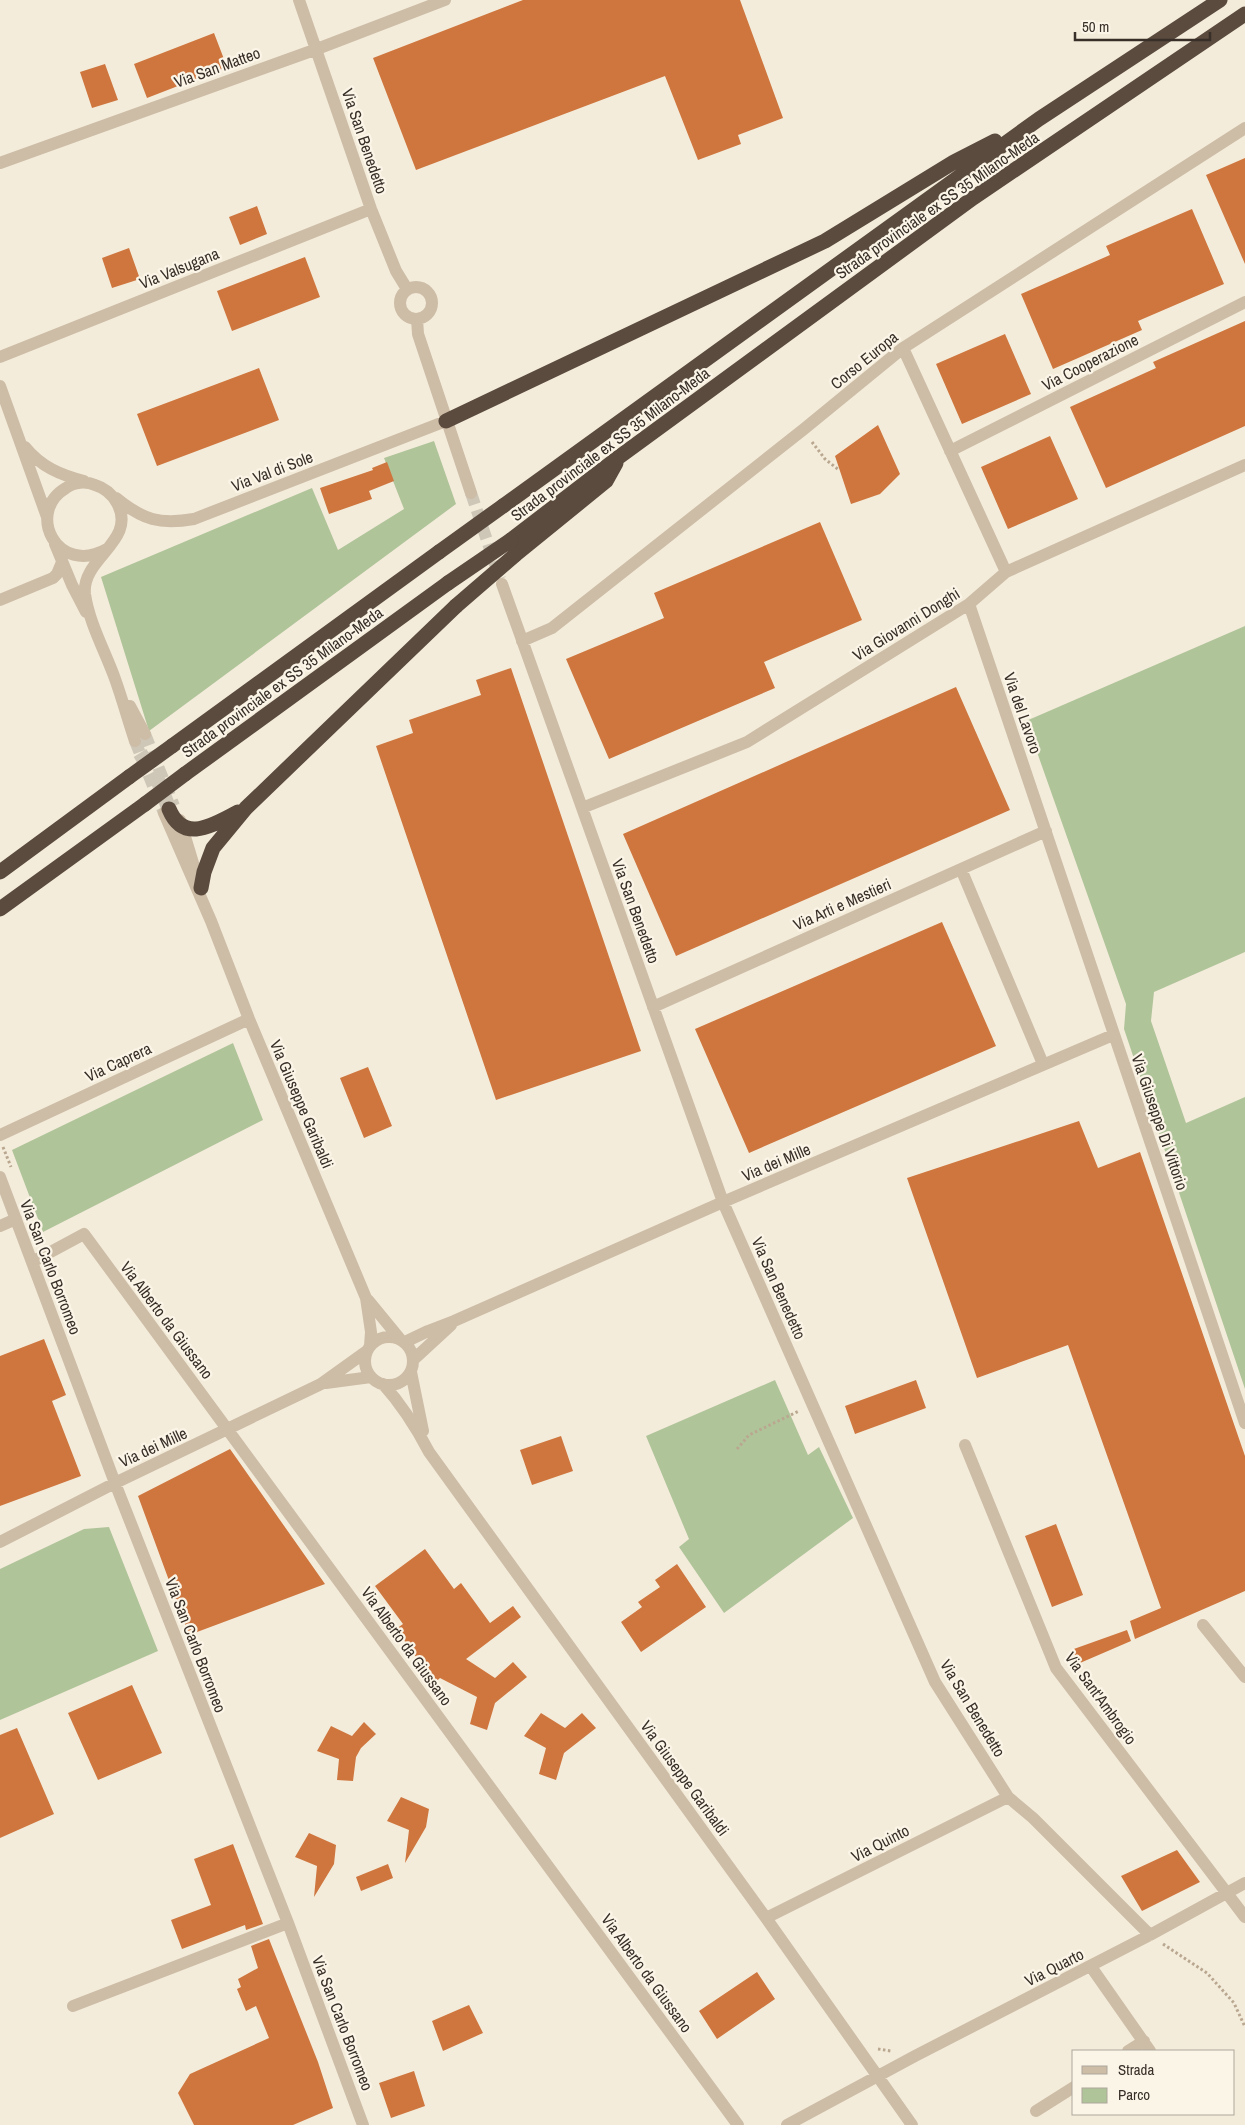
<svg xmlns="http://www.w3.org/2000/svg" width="1245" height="2125" font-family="'Archivo Narrow',sans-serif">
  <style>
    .green { fill: #b0c49a }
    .building { fill: #ce763e }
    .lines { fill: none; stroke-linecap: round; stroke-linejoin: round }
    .minor-tunnel { stroke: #cec6b7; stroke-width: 12; stroke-dasharray: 12 6; stroke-linecap: butt }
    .highway-tunnel { stroke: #cec6b7; stroke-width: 15; stroke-dasharray: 15 8; stroke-linecap: butt }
    .path { stroke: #b9a790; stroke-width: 3; stroke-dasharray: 2.5 2.5; stroke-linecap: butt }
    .minor { stroke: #cdbda6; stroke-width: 12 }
    .highway { stroke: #5a4b3e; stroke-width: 15 }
    .highway-bridge { stroke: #5a4b3e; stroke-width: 15 }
    .labels { text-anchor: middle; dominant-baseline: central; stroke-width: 4.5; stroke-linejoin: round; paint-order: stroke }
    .street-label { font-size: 16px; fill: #382f28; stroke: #fbf5e8 }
  </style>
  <rect width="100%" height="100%" fill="#f4ecdb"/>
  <path class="green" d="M434,441L456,504L149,731L101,577L312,488L338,550L404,509L384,458Z
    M1245,626V952L1154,992L1151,1021L1186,1123L1245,1097V1389L1124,1029L1126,1004L1026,721Z
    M233,1043L263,1120L43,1232L12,1150Z
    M775,1380L808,1455L819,1447L853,1518L724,1613L679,1547L689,1539L646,1436Z
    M109,1527L158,1651L0,1720V1569L84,1529Z"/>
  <path class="building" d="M523,0H740L783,118L738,135L741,144L698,160L665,76L416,170L373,58Z
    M214,33L227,67L147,98L134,64Z
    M105,64L118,100L92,108L80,72Z
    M1245,158V264L1206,175Z
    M257,206L267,234L240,245L229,217Z
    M1192,209L1224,284L1138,321L1142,330L1053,369L1021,294L1110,255L1106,246Z
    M129,248L140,279L112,288L102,258Z
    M305,257L320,297L232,331L217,291Z
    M1245,321V426L1106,488L1070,407L1156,368L1153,362Z
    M1005,334L1031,394L962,424L936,364Z
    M259,368L279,420L157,466L137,414Z
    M878,425L900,474L880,494L851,504L835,456Z
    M1050,436L1078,499L1008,529L981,467Z
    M387,462L394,481L369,491L372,499L329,514L320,488L373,470L372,468Z
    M820,522L862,620L764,662L775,688L609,759L566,659L664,618L654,593Z
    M511,668L641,1051L496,1100L376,746L413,733L409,720L481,695L476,680Z
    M956,687L1010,810L676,956L623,834Z
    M942,922L996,1046L749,1153L695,1029Z
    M368,1067L392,1126L364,1138L340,1078Z
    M1079,1121L1098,1168L1140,1152L1245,1456V1591L1135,1639L1130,1621L1161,1608L1068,1345L977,1378L907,1178Z
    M44,1339L66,1395L52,1401L81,1476L0,1506V1356Z
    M916,1380L926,1408L855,1434L845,1406Z
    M561,1436L573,1471L532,1485L520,1450Z
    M230,1449L325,1584L189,1635L138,1496Z
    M1056,1524L1083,1595L1052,1607L1025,1536Z
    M425,1549L454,1589L461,1583L490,1623L513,1606L521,1617L466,1659L495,1678L513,1662L527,1677L495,1703L487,1730L470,1724L477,1697L440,1678L430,1687L421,1675L426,1671L396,1629L403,1624L375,1586Z
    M677,1564L706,1607L641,1652L621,1622L642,1607L638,1602L660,1587L655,1580Z
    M1127,1630L1131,1641L1080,1663L1071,1650Z
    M132,1685L162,1753L98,1780L68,1713Z
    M541,1713L565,1728L582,1713L596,1728L564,1753L556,1780L539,1774L546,1748L524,1736Z
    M364,1722L376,1734L361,1748L356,1757L353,1781L337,1780L339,1759L317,1751L331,1726L352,1736Z
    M17,1728L54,1814L0,1838V1735Z
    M401,1797L429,1809L426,1827L405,1863L409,1830L387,1821Z
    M309,1833L336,1845L334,1864L314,1897L317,1866L295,1857Z
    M233,1844L263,1924L246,1930L245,1925L182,1949L171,1920L211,1905L194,1859Z
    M1177,1850L1200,1882L1142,1911L1121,1876Z
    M388,1864L393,1878L361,1891L356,1877Z
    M269,1939L318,2062L333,2108L293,2125H194L178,2093L190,2074L269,2038L256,2006L246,2011L237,1989L241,1987L238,1979L258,1968L251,1946Z
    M757,1972L775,1999L717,2039L699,2011Z
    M469,2005L483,2033L443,2051L432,2021Z
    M414,2071L425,2106L391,2118L379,2083Z"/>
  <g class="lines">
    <path class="minor-tunnel" d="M471,493L500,579
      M145,734L174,806
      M135,741L164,813"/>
    <path class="highway-tunnel" d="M140,753L159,783L169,809"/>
    <path class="path" d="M812,442L825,459L839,470
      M3,1147L11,1167
      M737,1449L749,1435L799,1411
      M1163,1944L1207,1973L1234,2003L1245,2027
      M878,2049L891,2051"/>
    <path class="minor" d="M299,0L371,209L396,271L407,289
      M0,163L317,49L445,0
      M400 303a16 16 0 1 1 32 0a16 16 0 1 1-32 0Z
      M417,319L418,334L471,493
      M903,348L1006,572
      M0,357L371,209
      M0,386L47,517
      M25,447C41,467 61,475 84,481
      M950,451L1245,302
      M116,498C143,520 160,525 194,519L446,421
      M55,544L72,585L86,612
      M107,549C57,577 25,512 66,488C74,482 86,481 95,485C105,488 112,494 117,503C138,541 81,558 85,594C89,622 104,649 114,676C122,698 128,720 135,741
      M502,584L723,1202L935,1682L1008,1797L1033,1818L1150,1935
      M0,600L53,578L57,574L62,562
      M969,604L1245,1423
      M522,641L552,628L804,429L903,348L1245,128
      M130,706L145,734
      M582,808L747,742L969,604L1006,572L1245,465
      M164,813L211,921L249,1019L366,1298L371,1332L370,1346
      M180,820L196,873
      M961,869L1043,1064
      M653,1007L1046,831
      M0,1135L249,1019
      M0,1177L115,1483L288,1923L363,2125
      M0,1226L16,1219
      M32,1262L84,1234L738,2125
      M368,1300L400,1339
      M365 1361a24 24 0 1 1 48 0a24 24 0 1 1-48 0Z
      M405,1342L428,1331L454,1321L723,1202L1113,1035
      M413,1360L451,1325
      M411,1372L423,1431
      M326,1383L371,1377
      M383,1384C402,1405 416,1427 429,1452L766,1918L912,2125
      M965,1445L1056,1668L1245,1917
      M0,1542L115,1483L321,1384L367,1351
      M1203,1625L1245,1677
      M766,1918L1008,1797
      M1094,1971L1150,2051
      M73,2006L288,1923
      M1128,2051L1144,2041
      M1036,2111L1074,2087
      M787,2125L915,2056L1150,1935L1245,1883"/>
    <path class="highway" d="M446,421L825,241L954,162L995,141
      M503,506L1039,119L1220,0
      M511,540L619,457L973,198L1245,14
      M515,555L606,481L616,463
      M172,746L439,552
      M185,774L448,583
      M169,809C184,845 214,824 238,812
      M0,872L129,777
      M201,888L204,872L213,848L246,808L456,606
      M0,909L145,804"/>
    <path class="highway-bridge" d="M439,552L503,506
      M448,583L511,540
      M456,606L515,555
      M129,777L172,746
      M145,804L185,774"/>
  </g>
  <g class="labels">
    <g class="street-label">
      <text transform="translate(217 67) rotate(-20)">Via San Matteo</text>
      <text transform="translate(365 141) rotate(71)">Via San Benedetto</text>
      <text transform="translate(937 205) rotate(-35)">Strada provinciale ex SS 35 Milano-Meda</text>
      <text transform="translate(179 268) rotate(-22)">Via Valsugana</text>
      <text transform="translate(864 360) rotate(-39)">Corso Europa</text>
      <text transform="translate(1090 362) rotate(-27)">Via Cooperazione</text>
      <text transform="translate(610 444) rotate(-37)">Strada provinciale ex SS 35 Milano-Meda</text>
      <text transform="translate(272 471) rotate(-21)">Via Val di Sole</text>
      <text transform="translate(906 624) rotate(-32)">Via Giovanni Donghi</text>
      <text transform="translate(282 682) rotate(-36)">Strada provinciale ex SS 35 Milano-Meda</text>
      <text transform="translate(1023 713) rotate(71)">Via del Lavoro</text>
      <text transform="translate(842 904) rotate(-24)">Via Arti e Mestieri</text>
      <text transform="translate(636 911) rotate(70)">Via San Benedetto</text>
      <text transform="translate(118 1062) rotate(-25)">Via Caprera</text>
      <text transform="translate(302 1104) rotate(67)">Via Giuseppe Garibaldi</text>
      <text transform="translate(1160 1122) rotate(71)">Via Giuseppe Di Vittorio</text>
      <text transform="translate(776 1162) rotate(-23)">Via dei Mille</text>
      <text transform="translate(51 1267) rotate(69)">Via San Carlo Borromeo</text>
      <text transform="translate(779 1288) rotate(66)">Via San Benedetto</text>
      <text transform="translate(167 1320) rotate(53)">Via Alberto da Giussano</text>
      <text transform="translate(153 1447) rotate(-25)">Via dei Mille</text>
      <text transform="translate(196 1645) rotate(69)">Via San Carlo Borromeo</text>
      <text transform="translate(407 1646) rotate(54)">Via Alberto da Giussano</text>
      <text transform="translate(1101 1698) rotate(54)">Via Sant'Ambrogio</text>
      <text transform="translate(973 1708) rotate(59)">Via San Benedetto</text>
      <text transform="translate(685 1778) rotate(54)">Via Giuseppe Garibaldi</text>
      <text transform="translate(880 1843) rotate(-27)">Via Quinto</text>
      <text transform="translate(1054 1967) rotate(-27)">Via Quarto</text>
      <text transform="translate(647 1973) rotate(54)">Via Alberto da Giussano</text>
      <text transform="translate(343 2023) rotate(69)">Via San Carlo Borromeo</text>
    </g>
  </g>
  <rect x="1072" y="2050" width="162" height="65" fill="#fbf5e8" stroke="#ada69b"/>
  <rect x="1082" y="2066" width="25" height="8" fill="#cdbda6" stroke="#ada69b"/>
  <text x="1118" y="2075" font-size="15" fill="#382f28">Strada</text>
  <rect x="1082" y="2088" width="25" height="15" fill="#b0c49a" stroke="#ada69b"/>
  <text x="1118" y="2100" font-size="15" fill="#382f28">Parco</text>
  <path d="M1075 32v8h135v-8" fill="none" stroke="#382f28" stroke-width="2.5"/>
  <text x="1082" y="32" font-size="15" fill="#382f28" stroke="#fbf5e8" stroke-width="4" paint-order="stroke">50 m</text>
</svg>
